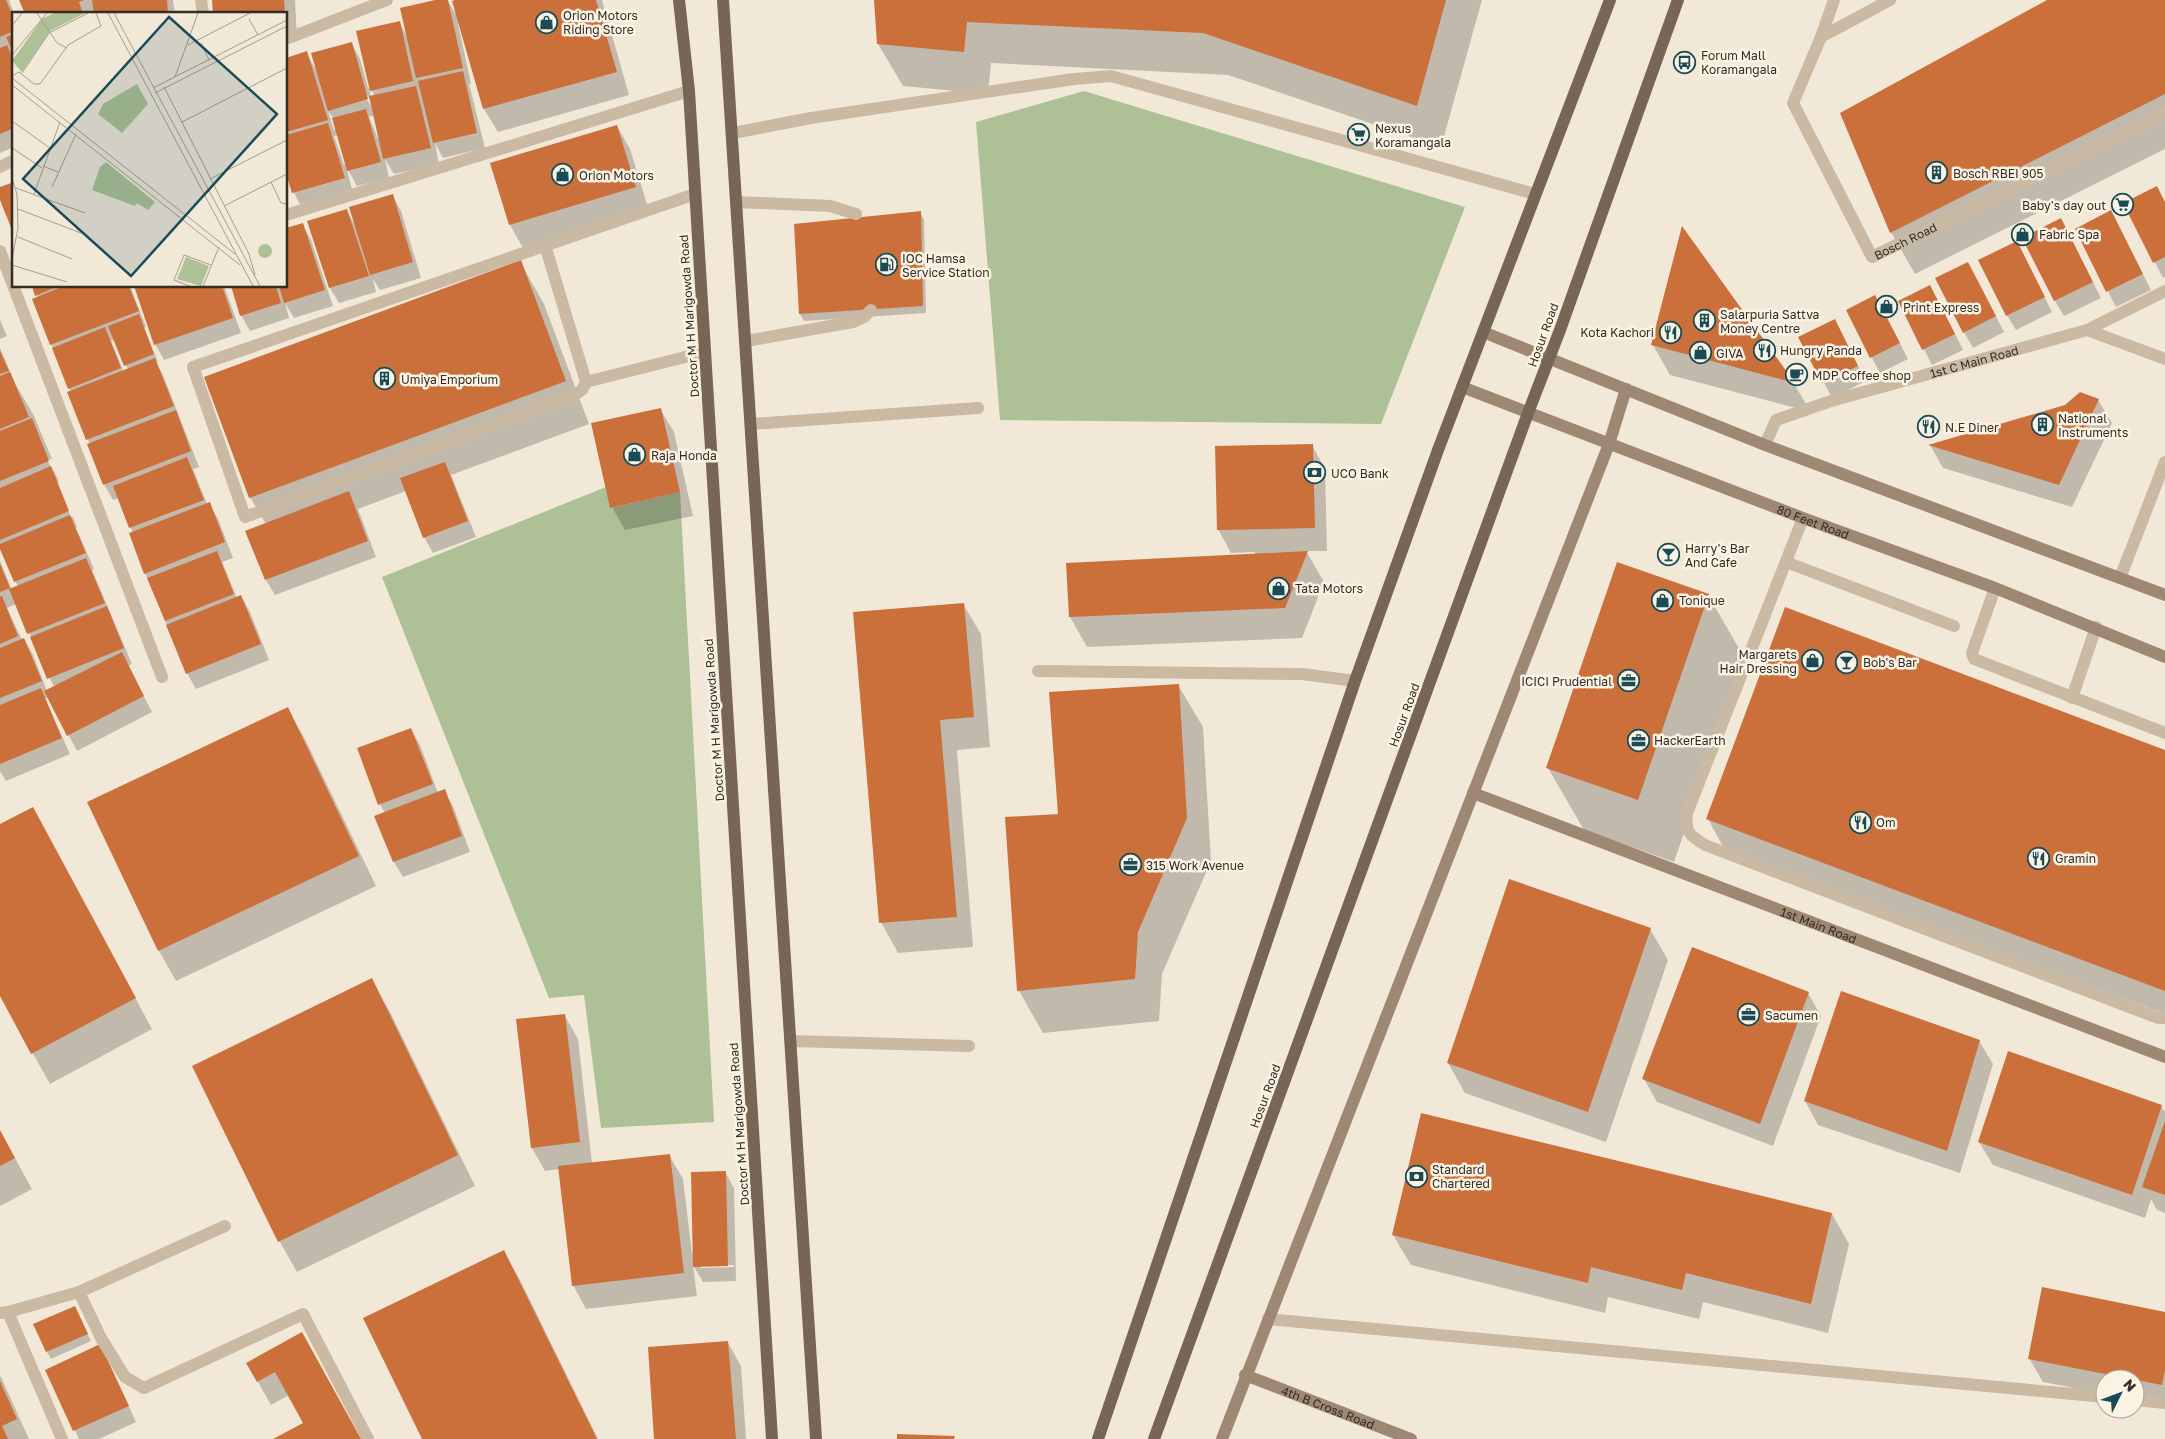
<svg xmlns="http://www.w3.org/2000/svg" width="2165" height="1439" font-family="'Golos Text',sans-serif">
  <style>
    .green { fill: #aec196 }
    .shadow { fill: #0003; fill-rule: evenodd }
    .building { fill: #cb6f3b }
    .lines { fill: none; stroke-linecap: round; stroke-linejoin: round }
    .lane { stroke: #cab9a3; stroke-width: 12 }
    .street { stroke: #cab9a3; stroke-width: 12 }
    .secondary { stroke: #9e8874; stroke-width: 12 }
    .primary { stroke: #776555; stroke-width: 12 }
    .labels { text-anchor: middle; dominant-baseline: central; stroke-width: 5; stroke-linejoin: round; paint-order: stroke }
    .poi-label { font-size: 12px; fill: #342c25; stroke: #faf2e3; text-anchor: start }
    .street-label { font-size: 12px; fill: #342c25; stroke: #faf2e3 }
    .inset-road { fill: none; stroke: #a69d90; stroke-width: 1 }
    .view { fill: #194c57; fill-opacity: 0.15; stroke: #194c57; stroke-width: 2.5 }
    .inset-edge { fill: none; stroke: #342c25; stroke-width: 2.5 }
  </style>
  <rect width="100%" height="100%" fill="#f2e8d7"/>
  <path class="green" d="M1084,91L1465,207L1381,424L1000,420L976,122Z
    M606,487L611,508L680,492L714,1122L601,1128L584,995L549,998L382,577Z"/>
  <path class="shadow" d="M0,0H9L14,14V147L0,153Z
    M21,0H173L175,14H26Z
    M213,0H295L297,38L286,39V14H214Z
    M441,0H447L457,16L460,0H602L629,95L498,132L484,109L460,23L458,24L471,84H469L485,148L443,158L435,143L439,164L394,174L385,159L389,178L357,186L346,166L353,193L302,208L294,193L286,169V59L306,53L316,70L351,43L360,59L368,88L371,87L399,22L408,38ZM369,88H370L375,96L371,97ZM366,93L372,103V108L364,94ZM328,111L334,119L336,129L334,130ZM375,115L380,138L378,139L369,117ZM338,135L346,164L344,165L334,136Z
    M875,0H1482L1441,147L1228,75L991,63L988,94L903,86L878,44Z
    M2048,0H2165V149L1915,274L1891,232Z
    M617,126L630,149L649,211L523,248L510,225L491,164Z
    M392,195L401,211L421,278L380,290L373,279L376,292L339,303L330,288L309,222L346,210L355,225Z
    M2165,202V277L2163,278L2125,204Z
    M920,212L924,220L926,313L804,321L800,314Z
    M2111,212L2151,290L2116,307L2076,229Z
    M302,224L311,240L333,306L294,318L285,303L289,318L250,331L241,315L232,286H286Z
    M2069,235L2101,298L2064,316L2055,301Z
    M2025,258L2052,312L2016,330L2007,315Z
    M520,262L544,304L589,424L451,475L476,537L433,553L424,537L406,491L358,509L376,557L275,595L266,580V524L250,497Z
    M1968,263L2004,332L1973,348L1964,332Z
    M33,286H130L146,327L144,328L158,362H156L163,375L199,467L193,469L207,504H209L218,519L233,558L222,562L237,598L241,596L250,612L269,660L196,689L187,673L145,573L133,533L119,498L113,500L104,484L71,392L33,300L38,298ZM115,339L128,370L124,372L111,341Z
    M135,286H224L241,333L164,360L155,344Z
    M1732,297L1794,384L1811,412L1670,375L1653,345Z
    M1900,302H1939L1963,350L1932,365Z
    M1847,311L1884,312L1908,359L1880,373Z
    M0,320L7,336L0,339Z
    M1834,320L1866,381L1832,398L1800,337Z
    M0,348L16,385L34,416L52,459L47,460L57,477L59,483H56L71,517H73L59,483L77,527L76,528L94,569L92,570L132,664L128,666L152,712L77,751L49,697L45,699L70,754L6,781L0,771V561L12,590L18,587L0,548ZM16,604L54,687L47,691L33,655L24,639L22,640L7,608Z
    M2098,400L2112,423L2072,507L1943,468L1930,445Z
    M660,409L674,432L693,516L625,530L612,507Z
    M1312,445L1325,469L1327,551H1306L1324,582L1302,638L1087,647L1070,617L1255,554V552L1231,553L1218,529Z
    M1708,595L1744,657L1674,862L1584,830L1548,768Z
    M963,604L981,634L990,747L957,750L973,947L898,953L881,922Z
    M1178,685L1203,727L1211,861L1162,974L1159,1021L1043,1033L1019,991L1007,818L1059,815Z
    M287,709L305,739L376,886L176,981L159,951Z
    M411,729L420,745L438,793L444,791L453,806L470,852L403,877L394,862L385,813L380,804Z
    M2165,751V1014L1725,850L1708,819Z
    M33,808L152,1029L50,1084L0,995V826Z
    M1650,929L1668,960L1606,1142L1465,1093L1448,1063Z
    M371,980L389,1010L475,1186L297,1272L280,1242L193,1066Z
    M1808,993L1821,1016L1773,1146L1657,1102L1644,1079Z
    M565,1016L578,1039L592,1164L669,1155L683,1179L692,1254L694,1253L725,1172L734,1188L736,1281L703,1282L693,1265L697,1296L586,1309L573,1285L559,1169L545,1171L532,1148ZM701,1265H734V1267L701,1268Z
    M1979,1041L1993,1064L1960,1173L1818,1125L1805,1101Z
    M2161,1106L2165,1112V1213L2157,1210L2151,1199L2145,1218L1993,1165L1979,1142Z
    M0,1131L32,1189L0,1206Z
    M1832,1214L1849,1244L1828,1333L1703,1302L1699,1319L1608,1297L1605,1313L1411,1265L1393,1235Z
    M504,1252L521,1282L598,1439H424Z
    M2165,1313V1406L2135,1400V1379H2105V1394L2043,1382L2029,1358Z
    M79,1315L91,1341L51,1359L47,1352Z
    M302,1333L360,1439H276L305,1423L289,1395L271,1405L248,1364Z
    M728,1343L741,1366L746,1439H655Z
    M108,1361L136,1422L99,1439H79L46,1370Z
    M0,1375L29,1439H0Z"/>
  <path class="building" d="M0,0H6L14,19V31L0,37Z
    M19,0H84L79,2L83,14H25Z
    M92,0H167L168,14H94Z
    M212,0H284L285,14H213Z
    M435,0H448L463,68L416,78L400,8Z
    M455,0H596L617,72L483,109L452,1Z
    M874,0H1446L1417,106L1203,33L967,22L964,52L877,44Z
    M2047,0H2165V94L1890,233L1840,113Z
    M400,21L413,81L370,91L356,31Z
    M14,34V55L6,37Z
    M352,42L368,99L328,111L311,53Z
    M7,45L14,61V128L0,134V48Z
    M307,51L328,120L286,132V58Z
    M463,71L477,133L433,143L418,81Z
    M416,86L431,148L383,159L369,96Z
    M366,109L381,162L347,171L332,118Z
    M328,123L345,178L292,193L286,174V135Z
    M617,125L636,187L509,225L490,163Z
    M14,182V235L0,200V187Z
    M2157,186L2165,202V257L2153,263L2123,203Z
    M393,194L413,262L370,275L349,207Z
    M347,209L369,276L329,288L307,221Z
    M2111,210L2143,274L2106,292L2075,229Z
    M921,211L923,306L799,314L794,224Z
    M2061,218L2093,282L2054,301L2022,238Z
    M303,223L325,290L284,303L279,286H286V228Z
    M1682,226L1733,297L1795,383L1651,345Z
    M2017,241L2045,297L2006,316L1978,260Z
    M521,260L566,381L249,498L204,377Z
    M1968,262L1996,316L1963,333L1935,278Z
    M1930,285L1955,334L1922,350L1898,301Z
    M32,286H59L35,296Z
    M64,286H129L139,311L50,345L32,299Z
    M134,286H222L233,318L154,345Z
    M231,286H276L281,303L240,316Z
    M1875,295L1900,343L1870,358L1846,310Z
    M139,314L154,354L124,366L108,326Z
    M1835,319L1858,366L1822,383L1798,337Z
    M105,327L121,368L68,389L52,348Z
    M0,351L9,371L0,374Z
    M155,358L174,406L86,440L67,392Z
    M10,372L29,417L0,429V376Z
    M2080,392L2099,399L2059,485L1928,445L2065,405Z
    M661,408L680,492L610,508L591,423Z
    M176,410L191,451L103,485L87,444Z
    M32,418L49,461L0,481V431Z
    M1313,444L1315,528L1217,530L1215,446Z
    M187,457L204,500L129,528L113,486Z
    M445,462L468,521L423,538L400,478Z
    M51,466L69,511L0,540V488Z
    M349,491L368,541L265,580L245,531Z
    M210,502L225,542L144,574L129,533Z
    M70,515L86,553L14,582L0,549V544Z
    M217,551L234,594L165,621L147,578Z
    M1308,551L1285,608L1069,617L1066,563Z
    M86,558L105,603L27,634L9,589Z
    M1617,562L1709,594L1638,800L1546,768Z
    M0,564L10,588L0,592Z
    M241,595L261,644L186,674L166,625Z
    M2,596L18,636L0,644V597Z
    M964,603L974,717L940,720L957,917L879,923L853,612Z
    M107,606L124,648L47,679L30,637Z
    M1785,607L2165,750V991L1706,819Z
    M24,638L42,681L0,698V648Z
    M122,652L144,696L67,736L44,691Z
    M1179,684L1187,818L1138,932L1135,979L1017,991L1005,817L1058,814L1049,692Z
    M41,688L62,738L0,764V705Z
    M288,707L359,856L158,951L87,802Z
    M411,728L433,784L378,805L357,748Z
    M445,789L462,836L393,862L374,816Z
    M33,807L136,998L31,1054L0,996V824Z
    M1509,879L1651,928L1588,1112L1447,1063Z
    M1692,947L1809,992L1760,1124L1642,1079Z
    M372,978L458,1155L278,1242L192,1066Z
    M1841,991L1980,1040L1947,1151L1804,1101Z
    M565,1014L580,1142L531,1148L516,1019Z
    M2008,1051L2162,1105L2132,1195L1978,1142Z
    M1421,1113L1832,1213L1811,1304L1686,1273L1682,1290L1591,1267L1588,1283L1392,1235Z
    M2165,1121V1195L2142,1187Z
    M0,1130L15,1158L0,1166Z
    M670,1154L684,1273L572,1286L558,1166Z
    M726,1171L728,1266L693,1267L691,1172Z
    M504,1250L597,1439H422L363,1318Z
    M2042,1287L2165,1312V1370L2162,1385L2028,1359Z
    M75,1306L88,1334L46,1352L33,1324Z
    M302,1332L361,1439H273L303,1423L275,1372L257,1382L246,1363Z
    M728,1341L736,1439H654L648,1347Z
    M100,1344L129,1406L73,1431L45,1370Z
    M0,1381L17,1419L2,1426L8,1439H0Z
    M897,1434L955,1436L954,1439H897Z"/>
  <g class="lines">
    <g class="lane">
      <path id="s1" d="M1834,0L1821,37L1793,103L1872,257L2165,113"/>
      <path d="M1821,37L1890,0"/>
      <path d="M733,133L811,118L1074,79L1111,76L1535,194"/>
      <path d="M737,202L830,206L856,214"/>
      <path d="M545,245L586,382L582,390L574,395L245,517L193,367L695,194"/>
      <path d="M746,341L853,322L864,317L871,310"/>
      <path d="M586,382L705,352"/>
      <path d="M751,424L978,408"/>
      <path d="M1803,518L1687,813C1685,832 1689,835 1705,845L2158,1018H2165"/>
      <path d="M1786,562L1954,626"/>
      <path d="M1995,588L1972,653L1974,659L2165,733"/>
      <path d="M1038,671L1302,674L1355,681"/>
      <path d="M2072,698L2096,627"/>
      <path d="M792,1041L969,1046"/>
      <path d="M79,1292L101,1338L125,1377L144,1388L303,1314L368,1439"/>
      <path d="M8,1312L79,1292L225,1226"/>
      <path d="M1,1313L8,1312L62,1439"/>
      <path d="M1268,1319L2105,1397"/>
      <path d="M2135,1400L2165,1403"/>
    </g>
    <g class="street">
      <path d="M201,0L203,14"/>
      <path d="M286,39L387,0"/>
      <path d="M0,167L14,160"/>
      <path d="M286,215L689,91"/>
      <path d="M0,251L162,677"/>
      <path d="M2087,330L2165,359"/>
      <path id="s2" d="M1765,445L1776,420L1831,401L2087,330L2165,291"/>
      <path d="M2120,578L2165,462"/>
    </g>
    <g class="secondary">
      <path d="M1483,332L1765,445L2165,595"/>
      <path id="s3" d="M1462,387L1803,518L1995,588L2165,657"/>
      <path id="s4" d="M1473,793L2165,1057"/>
      <path id="s5" d="M1245,1375L1411,1439"/>
      <path d="M1222,1439L1609,444L1626,389"/>
    </g>
    <path class="primary" d="M679,0L689,91L772,1439
      M723,0L816,1439
      M1098,1439L1355,681L1438,450L1610,0
      M1154,1439L1528,413L1560,330L1678,0"/>
  </g>
  <defs>
    <symbol id="shop-ring" viewBox="-11 -11 22 22"><circle r="9.5" fill="#faf2e3" stroke="#194c57" stroke-width="1.5"/><path d="M-5-2.5h2.3a2.7 3.5 0 0 1 5.4 0H5L5.5 6h-11ZM-1.5-2.5h3a1.5 2.3 0 0 0-3 0Z" fill="#194c57"/></symbol>
    <symbol id="bus-ring" viewBox="-11 -11 22 22"><circle r="9.5" fill="#faf2e3" stroke="#194c57" stroke-width="1.5"/><path d="M-5-6H5V4H4V6H2V4H-2V6H-4V4H-5ZM-3.5-4V0h7V-4ZM-3.5 1.2v1.5H-2V1.2ZM2 1.2v1.5H3.5V1.2Z" fill="#194c57"/></symbol>
    <symbol id="supermarket-ring" viewBox="-11 -11 22 22"><circle r="9.5" fill="#faf2e3" stroke="#194c57" stroke-width="1.5"/><path d="M-6-5.5h2.5l.6 2H6L4.5 2H-2.5L-4.4-4H-6ZM-1.5 3.2a1.3 1.3 0 1 0 .1 0ZM3 3.2a1.3 1.3 0 1 0 .1 0Z" fill="#194c57"/></symbol>
    <symbol id="building-ring" viewBox="-11 -11 22 22"><circle r="9.5" fill="#faf2e3" stroke="#194c57" stroke-width="1.5"/><path d="M-4-6H4V6H1V3H-1V6H-4ZM-2.5-4.3h1.7v1.8h-1.7ZM.8-4.3h1.7v1.8H.8ZM-2.5-1h1.7V.8h-1.7ZM.8-1h1.7V.8H.8Z" fill="#194c57"/></symbol>
    <symbol id="fuel-ring" viewBox="-11 -11 22 22"><circle r="9.5" fill="#faf2e3" stroke="#194c57" stroke-width="1.5"/><path d="M-5.5-6h7V0h2V4h1.3V-2.5L3-4.5l.8-.8L6-3V5H2.5V1h-1V6h-7ZM-4.2-4.7v3.2H.2V-4.7Z" fill="#194c57"/></symbol>
    <symbol id="restaurant-ring" viewBox="-11 -11 22 22"><circle r="9.5" fill="#faf2e3" stroke="#194c57" stroke-width="1.5"/><path d="M-5-6h1v4h1v-4h1v4h1v-4h1v5L-1.5 .5V6h-2V.5L-5-1ZM5-6V6H3V1.5H1.5Q1.5-4 5-6Z" fill="#194c57"/></symbol>
    <symbol id="cafe-ring" viewBox="-11 -11 22 22"><circle r="9.5" fill="#faf2e3" stroke="#194c57" stroke-width="1.5"/><path d="M-5.5-4.5H6V0H3Q3 3.5 0 3.5H-2.5Q-5.5 3.5-5.5 0ZM3-3.2v2h1.7v-2ZM-6 4.5H4V6H-6Z" fill="#194c57"/></symbol>
    <symbol id="bank-ring" viewBox="-11 -11 22 22"><circle r="9.5" fill="#faf2e3" stroke="#194c57" stroke-width="1.5"/><path d="M-6-4H6V4H-6ZM0-2.3a2.3 2.3 0 1 0 0 4.6a2.3 2.3 0 1 0 0-4.6Z" fill="#194c57"/></symbol>
    <symbol id="bar-ring" viewBox="-11 -11 22 22"><circle r="9.5" fill="#faf2e3" stroke="#194c57" stroke-width="1.5"/><path d="M-6-5H6L.8 .8V4.5H3.5V6h-7V4.5H-.8V.8Z" fill="#194c57"/></symbol>
    <symbol id="office-ring" viewBox="-11 -11 22 22"><circle r="9.5" fill="#faf2e3" stroke="#194c57" stroke-width="1.5"/><path d="M-6-3h4V-5.5h4V-3h4V5H-6ZM-1-4.5V-3h2v-1.5ZM-6 0V1H6V0Z" fill="#194c57"/></symbol>
  </defs>
  <g fill-rule="evenodd">
    <use href="#shop-ring" x="534" y="10" width="25" height="25"/>
    <use href="#bus-ring" x="1672" y="50" width="25" height="25"/>
    <use href="#supermarket-ring" x="1346" y="122" width="25" height="25"/>
    <use href="#building-ring" x="1924" y="160" width="25" height="25"/>
    <use href="#shop-ring" x="550" y="162" width="25" height="25"/>
    <use href="#supermarket-ring" x="2110" y="192" width="25" height="25"/>
    <use href="#shop-ring" x="2010" y="222" width="25" height="25"/>
    <use href="#fuel-ring" x="874" y="252" width="25" height="25"/>
    <use href="#shop-ring" x="1874" y="294" width="25" height="25"/>
    <use href="#building-ring" x="1692" y="308" width="25" height="25"/>
    <use href="#restaurant-ring" x="1658" y="320" width="25" height="25"/>
    <use href="#restaurant-ring" x="1752" y="338" width="25" height="25"/>
    <use href="#shop-ring" x="1688" y="340" width="25" height="25"/>
    <use href="#cafe-ring" x="1784" y="362" width="25" height="25"/>
    <use href="#building-ring" x="372" y="366" width="25" height="25"/>
    <use href="#building-ring" x="2030" y="412" width="25" height="25"/>
    <use href="#restaurant-ring" x="1916" y="414" width="25" height="25"/>
    <use href="#shop-ring" x="622" y="442" width="25" height="25"/>
    <use href="#bank-ring" x="1302" y="460" width="25" height="25"/>
    <use href="#bar-ring" x="1656" y="542" width="25" height="25"/>
    <use href="#shop-ring" x="1266" y="576" width="25" height="25"/>
    <use href="#shop-ring" x="1650" y="588" width="25" height="25"/>
    <use href="#shop-ring" x="1800" y="648" width="25" height="25"/>
    <use href="#bar-ring" x="1834" y="650" width="25" height="25"/>
    <use href="#office-ring" x="1616" y="668" width="25" height="25"/>
    <use href="#office-ring" x="1626" y="728" width="25" height="25"/>
    <use href="#restaurant-ring" x="1848" y="810" width="25" height="25"/>
    <use href="#restaurant-ring" x="2026" y="846" width="25" height="25"/>
    <use href="#office-ring" x="1118" y="852" width="25" height="25"/>
    <use href="#office-ring" x="1736" y="1002" width="25" height="25"/>
    <use href="#bank-ring" x="1404" y="1164" width="25" height="25"/>
  </g>
  <g class="labels">
    <g class="poi-label">
      <text x="563" y="15">Orion Motors<tspan x="563" dy="14">Riding Store</tspan></text>
      <text x="1701" y="55">Forum Mall<tspan x="1701" dy="14">Koramangala</tspan></text>
      <text x="1375" y="128">Nexus<tspan x="1375" dy="14">Koramangala</tspan></text>
      <text x="1953" y="173">Bosch RBEI 905</text>
      <text x="579" y="175">Orion Motors</text>
      <text x="2106" y="205" text-anchor="end">Baby's day out</text>
      <text x="2039" y="234">Fabric Spa</text>
      <text x="902" y="258">IOC Hamsa<tspan x="902" dy="14">Service Station</tspan></text>
      <text x="1903" y="307">Print Express</text>
      <text x="1720" y="314">Salarpuria Sattva<tspan x="1720" dy="14">Money Centre</tspan></text>
      <text x="1654" y="332" text-anchor="end">Kota Kachori</text>
      <text x="1780" y="350">Hungry Panda</text>
      <text x="1716" y="353">GIVA</text>
      <text x="1812" y="375">MDP Coffee shop</text>
      <text x="401" y="379">Umiya Emporium</text>
      <text x="2058" y="418">National<tspan x="2058" dy="14">Instruments</tspan></text>
      <text x="1945" y="427">N.E Diner</text>
      <text x="651" y="455">Raja Honda</text>
      <text x="1331" y="473">UCO Bank</text>
      <text x="1685" y="548">Harry's Bar<tspan x="1685" dy="14">And Cafe</tspan></text>
      <text x="1295" y="588">Tata Motors</text>
      <text x="1679" y="600">Tonique</text>
      <text x="1797" y="654" text-anchor="end">Margarets<tspan x="1797" dy="14">Hair Dressing</tspan></text>
      <text x="1863" y="662">Bob's Bar</text>
      <text x="1612" y="681" text-anchor="end">ICICI Prudential</text>
      <text x="1654" y="740">HackerEarth</text>
      <text x="1876" y="822">Om</text>
      <text x="2055" y="858">Gramin</text>
      <text x="1146" y="865">315 Work Avenue</text>
      <text x="1765" y="1015">Sacumen</text>
      <text x="1432" y="1169">Standard<tspan x="1432" dy="14">Chartered</tspan></text>
    </g>
    <g class="street-label">
      <text stroke="none"><textPath href="#s1" startOffset="321">Bosch Road</textPath></text>
      <text transform="translate(689 316) rotate(-94)">Doctor M H Marigowda Road</text>
      <text transform="translate(1543 335) rotate(-70)">Hosur Road</text>
      <text stroke="none"><textPath href="#s2" startOffset="234">1st C Main Road</textPath></text>
      <text stroke="none"><textPath href="#s3" startOffset="376">80 Feet Road</textPath></text>
      <text transform="translate(1404 715) rotate(-70)">Hosur Road</text>
      <text transform="translate(714 720) rotate(-94)">Doctor M H Marigowda Road</text>
      <text stroke="none"><textPath href="#s4" startOffset="370">1st Main Road</textPath></text>
      <text transform="translate(1265 1096) rotate(-70)">Hosur Road</text>
      <text transform="translate(739 1124) rotate(-94)">Doctor M H Marigowda Road</text>
      <text stroke="none"><textPath href="#s5" startOffset="89">4th B Cross Road</textPath></text>
    </g>
  </g>
  <g transform="translate(12 12)">
    <rect width="275" height="275" fill="#f2e8d7"/>
    <path d="M42,1H73L38,19L10,60L0,49L30,7ZM125,72L136,92L110,121L86,102L91,92ZM94,150L143,190L136,198L125,191L123,194L80,178L88,155ZM246 239a7 7 0 1 1 14 0a7 7 0 1 1-14 0ZM174,245L197,254L189,274L165,267Z" fill="#aec196"/>
    <path class="inset-road" d="M25,1L45,31L55,36M96,1L241,274M102,1L248,274M237,7L246,23M0,14L10,1M189,31L197,48M176,33L238,1M0,43L35,1M10,61L37,21L76,1M0,64L7,60L22,72H28L56,33L89,14L84,1M163,65L186,1M0,66L223,242M0,73L228,253M152,75L237,242L243,263M141,76L275,8M143,81L275,14M0,109L38,136M170,110L275,56M0,136L30,156M31,154L46,160M0,166L5,182L6,216L0,247M198,167L275,128M259,170L269,191L275,192M40,175L64,122M4,176L73,201M22,182L48,110M212,194L275,162M6,197L69,221M6,225L60,247M0,253L55,270M178,274L162,268L172,243L199,253M191,274L207,235"/>
    <path class="view" d="M157,5L265,102L119,264L11,167Z"/>
    <rect width="275" height="275" class="inset-edge"/>
  </g>
  <g transform="translate(2120 1394) rotate(48)"><circle r="24" fill="#faf2e3" stroke="#aba397"/>
  <path d="M0-4L9 19L0 12L-9 19Z" fill="#194c57"/>
  <text y="-8" font-size="14" font-weight="bold" text-anchor="middle" fill="#342c25">N</text>
  </g>
</svg>
